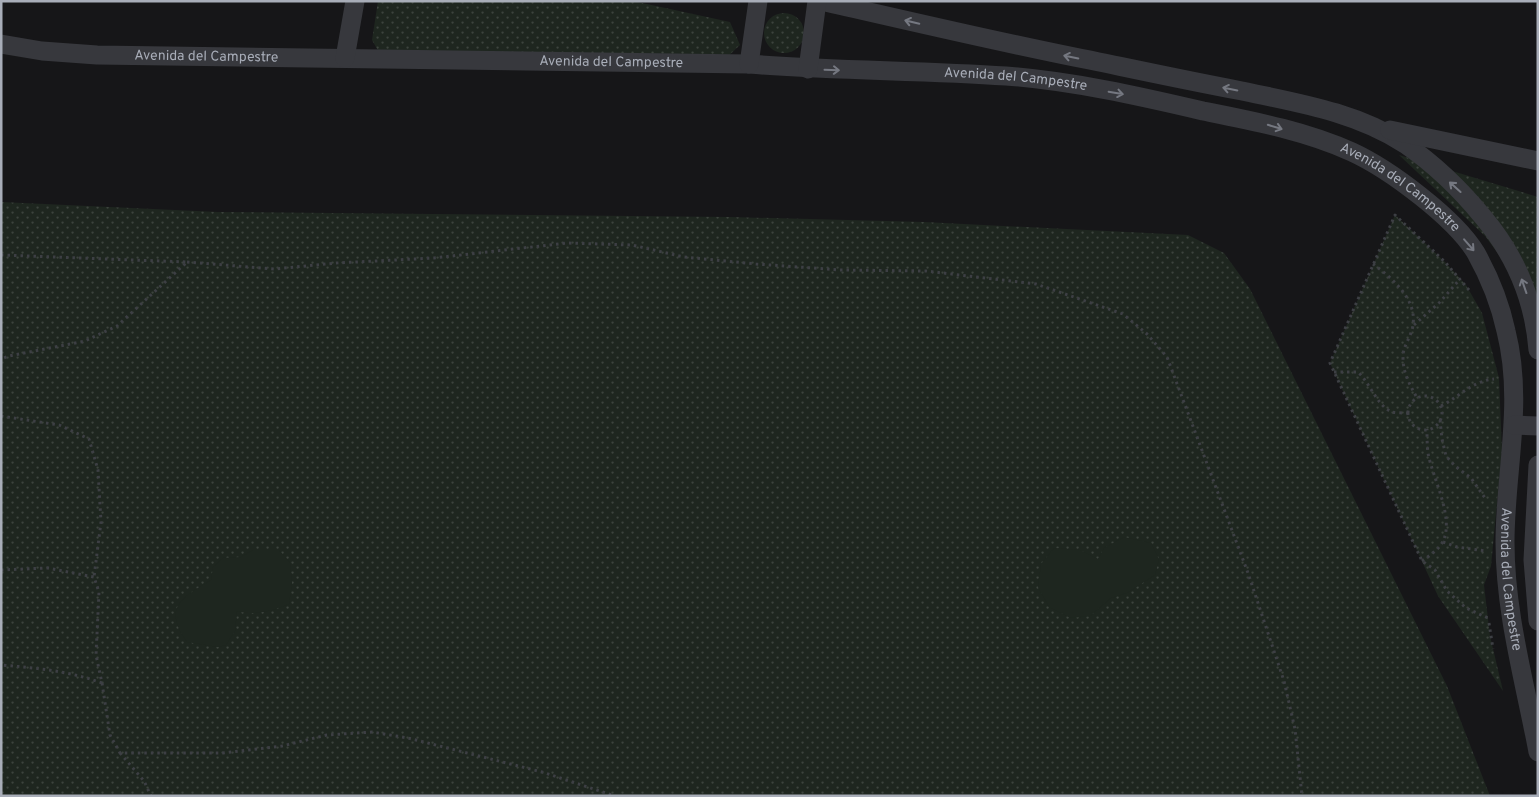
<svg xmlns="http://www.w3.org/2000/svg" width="1539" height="797" font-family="Overpass,sans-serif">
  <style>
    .grass { fill: url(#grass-dots) }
    .garden { fill: #1e261f }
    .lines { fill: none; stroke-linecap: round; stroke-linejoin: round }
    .path { stroke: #3d3f44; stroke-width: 3; stroke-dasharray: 2.5 4; stroke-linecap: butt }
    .minor { stroke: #37383d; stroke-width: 19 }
    .oneway { stroke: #757881 }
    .labels { text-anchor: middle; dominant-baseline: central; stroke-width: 5; stroke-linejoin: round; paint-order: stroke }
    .street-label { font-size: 14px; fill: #a8adb8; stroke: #111113 }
  </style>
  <defs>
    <pattern id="grass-dots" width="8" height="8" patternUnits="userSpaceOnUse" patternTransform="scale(1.25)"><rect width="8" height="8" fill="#1e261f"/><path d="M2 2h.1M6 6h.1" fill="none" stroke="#3c433d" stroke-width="1.8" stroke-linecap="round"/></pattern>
  </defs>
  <rect width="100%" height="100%" fill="#161618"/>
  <path class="grass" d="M378,1H633L730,22L740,45L723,61L381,56L372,40Z
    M764 33a20 20 0 1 1 40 0a20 20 0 1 1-40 0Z
    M1399,155L1538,197V337L1508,267L1485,236Z
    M1,202L218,212L730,217L924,222L1188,235L1224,253L1250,289L1447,686L1490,796H1Z
    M1395,215L1445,262L1466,285L1482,313L1499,378L1502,451L1491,566L1484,585L1490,636L1503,691L1438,596L1330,363Z"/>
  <path class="garden" d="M1124,537L1151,543L1159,559L1155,575L1127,593L1111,598L1090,616L1071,618L1049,607L1038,587L1041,564L1054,548L1080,550L1098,559L1104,548Z
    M253,550H279L290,563L292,583L289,604C272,611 255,616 237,611L235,631L226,645L218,647L187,642C162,607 182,598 211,580L213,567L223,558L241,557Z"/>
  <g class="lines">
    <path class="path" d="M1,255L187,262L117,326L85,341L9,356L1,359
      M187,262L274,269L336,263L434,258L567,243L632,245L684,257L756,264L841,270L926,271L1036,284L1123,314L1147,334L1167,357L1248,573L1284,681L1295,729L1302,796
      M1373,264C1392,278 1417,299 1413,325C1412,336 1402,347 1403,358C1403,373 1410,385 1417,398
      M1469,290L1445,262L1395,215L1330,363L1422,561L1435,570L1447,591L1466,608L1488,618
      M1414,325L1440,302L1460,279
      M1334,372H1358C1370,383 1377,406 1392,412C1397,413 1404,413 1409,413
      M1408 413a17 17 0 1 1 34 0a17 17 0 1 1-34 0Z
      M1441,406C1459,397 1472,381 1494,379
      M1,416L59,425L89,439L98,470L101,522L94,577
      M1440,420L1442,439L1446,456L1455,466L1471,478L1485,498
      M1443,542L1457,547L1486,551
      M1422,561C1429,556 1437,551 1442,543C1456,520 1432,477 1428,453C1427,445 1427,437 1427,429
      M1,570L48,568L94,577L99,592L96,655L102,683C69,671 37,668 1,665
      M1489,623L1493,649
      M102,683L110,735L120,753H223L282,746L327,735L372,732L408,738L542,772L615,796
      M120,753L144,781L151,796"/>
    <g class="minor">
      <path d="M821,1C914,22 1006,44 1099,62C1147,72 1194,82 1242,91C1298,103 1356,112 1405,144C1434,164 1461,190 1483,217C1516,256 1534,299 1538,350"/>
      <path id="s1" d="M1,44L42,51L97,55L749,64C835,71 921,70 1006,76C1072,81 1139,96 1203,111C1253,121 1306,131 1352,152C1389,169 1455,218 1476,253C1490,278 1500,303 1506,331C1524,402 1505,471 1505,542C1505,614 1525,682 1538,752"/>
      <path d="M345,58L355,1"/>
      <path d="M749,64L758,1"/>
      <path d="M808,69L817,1"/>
      <path d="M1390,130L1538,161"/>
      <path d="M1514,425L1538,426"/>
      <path d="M1538,465L1533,560L1538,621"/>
    </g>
  </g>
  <defs><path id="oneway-shaft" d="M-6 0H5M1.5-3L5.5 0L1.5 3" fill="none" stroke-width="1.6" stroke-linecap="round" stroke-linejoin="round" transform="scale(1.25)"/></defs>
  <g class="oneway">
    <use href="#oneway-shaft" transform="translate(912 22) rotate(-167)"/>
    <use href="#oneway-shaft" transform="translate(1071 57) rotate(-169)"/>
    <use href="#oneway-shaft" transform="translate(832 70) rotate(2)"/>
    <use href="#oneway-shaft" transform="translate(1230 89) rotate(-169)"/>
    <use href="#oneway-shaft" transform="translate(1116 93) rotate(10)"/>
    <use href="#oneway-shaft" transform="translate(1275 127) rotate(17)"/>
    <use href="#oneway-shaft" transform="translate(1455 187) rotate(-138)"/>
    <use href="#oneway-shaft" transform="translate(1469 245) rotate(49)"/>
    <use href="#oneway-shaft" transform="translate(1524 286) rotate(-109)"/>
  </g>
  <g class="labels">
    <g class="street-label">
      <text stroke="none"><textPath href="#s1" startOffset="206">Avenida del Campestre</textPath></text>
      <text stroke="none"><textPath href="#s1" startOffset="611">Avenida del Campestre</textPath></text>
      <text stroke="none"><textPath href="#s1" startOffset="1016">Avenida del Campestre</textPath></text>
      <text stroke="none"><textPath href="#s1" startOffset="1421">Avenida del Campestre</textPath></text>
      <text stroke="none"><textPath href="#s1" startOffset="1856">Avenida del Campestre</textPath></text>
    </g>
  </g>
  <rect width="1539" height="797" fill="none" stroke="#a8adb8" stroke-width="5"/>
</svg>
